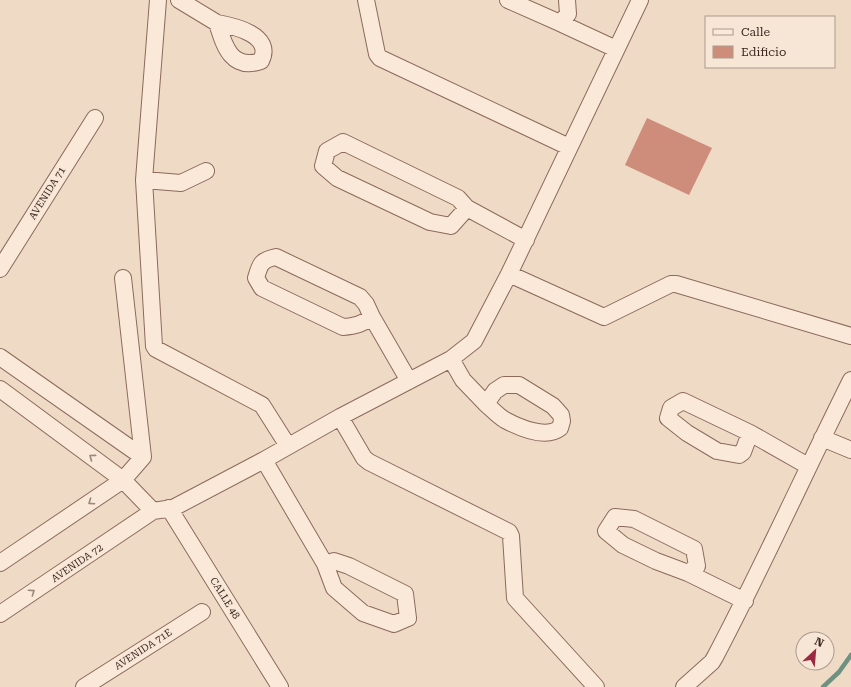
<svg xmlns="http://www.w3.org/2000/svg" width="851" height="687" font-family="'Roboto Serif',serif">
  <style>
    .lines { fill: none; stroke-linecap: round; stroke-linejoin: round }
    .stream { stroke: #6d9281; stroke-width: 4.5 }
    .building { fill: #ce8c7b }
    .minor-casing { stroke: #8b6a5b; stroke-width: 18 }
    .minor { stroke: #fae9d9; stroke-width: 16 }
    .oneway { stroke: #9a887c }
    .labels { text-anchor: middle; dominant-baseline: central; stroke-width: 3.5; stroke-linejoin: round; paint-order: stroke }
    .street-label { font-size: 10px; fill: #3b271f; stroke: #f7e6d6 }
  </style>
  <rect width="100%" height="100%" fill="#efdac6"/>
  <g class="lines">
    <path class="stream" d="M823,687L839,672L851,655"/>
  </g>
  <path class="building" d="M647,118L712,148L689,195L625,165Z"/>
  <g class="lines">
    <defs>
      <path id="minor" d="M158,0L144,180L154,346L156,349L262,405L288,446
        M179,0L217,23
        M366,0L377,54L380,58L569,147
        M508,0L560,23L568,14L567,0
        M217,23C234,26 274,35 261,61C231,71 224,45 217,23Z
        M560,23L616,49
        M343,142L458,198L467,208L451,226L430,222L337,178L323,166L327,151Z
        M144,180L181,183L206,171
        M467,208L526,240
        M276,257L360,297L366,304L372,317C363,324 355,326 343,327L262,288L256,278C260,264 261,260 276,257Z
        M0,269L95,118
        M509,274L604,317L671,284H676L851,336
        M372,317L409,381
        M0,357L143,457
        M451,359L463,380L486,404
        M504,385H519L553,406L561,415L562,421L560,428C546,439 520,428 505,420C498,416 492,409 486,404L495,391Z
        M0,389L123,480L153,511
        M340,417L364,458L369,462L509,532L511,536L515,598L596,687
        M750,433L743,452L739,455L717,451L687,433L668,418L671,408L683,401L750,433L808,466
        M822,438L851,450
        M264,460L325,564
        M169,508L280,687
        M615,517L634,519L694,549L697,566L688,573L656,561L623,545L606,531Z
        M334,561L349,566L405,594L408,618L394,624L363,613L334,588L325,564Z
        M0,563L123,480L143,457L123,278
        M688,573L745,601
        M0,614L153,511L173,508L264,460L340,417L451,359L474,341L509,274L640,0
        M84,687L202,612
        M684,687L712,662L715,657C763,566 805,472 851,380"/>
    </defs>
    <use href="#minor" class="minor-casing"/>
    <use href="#minor" class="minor"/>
  </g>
  <defs><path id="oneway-chevron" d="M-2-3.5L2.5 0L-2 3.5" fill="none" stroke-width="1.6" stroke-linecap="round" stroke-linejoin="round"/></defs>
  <g class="oneway">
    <use href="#oneway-chevron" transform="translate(92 457) rotate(-143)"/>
    <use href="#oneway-chevron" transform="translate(91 502) rotate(146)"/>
    <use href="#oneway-chevron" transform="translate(32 592) rotate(-34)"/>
  </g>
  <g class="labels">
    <g class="street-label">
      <text transform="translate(47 193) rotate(-58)">AVENIDA 71</text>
      <text transform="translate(77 563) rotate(-34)">AVENIDA 72</text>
      <text transform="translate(225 598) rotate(58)">CALLE 48</text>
      <text transform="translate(143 649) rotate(-33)">AVENIDA 71E</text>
    </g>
  </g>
  <rect x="705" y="16" width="130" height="52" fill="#f7e6d6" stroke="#ac9a8d"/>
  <rect x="713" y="29" width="20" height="6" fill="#fae9d9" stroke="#ac9a8d"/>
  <text x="741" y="36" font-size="12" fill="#3b271f">Calle</text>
  <rect x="713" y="46" width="20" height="12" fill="#ce8c7b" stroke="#ac9a8d"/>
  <text x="741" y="56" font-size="12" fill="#3b271f">Edificio</text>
  <g transform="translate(815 651) rotate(26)"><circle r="19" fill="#f7e6d6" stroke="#ac9a8d"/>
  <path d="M0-3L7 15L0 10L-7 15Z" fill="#9c2942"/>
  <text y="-6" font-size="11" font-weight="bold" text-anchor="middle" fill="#3b271f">N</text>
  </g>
</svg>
